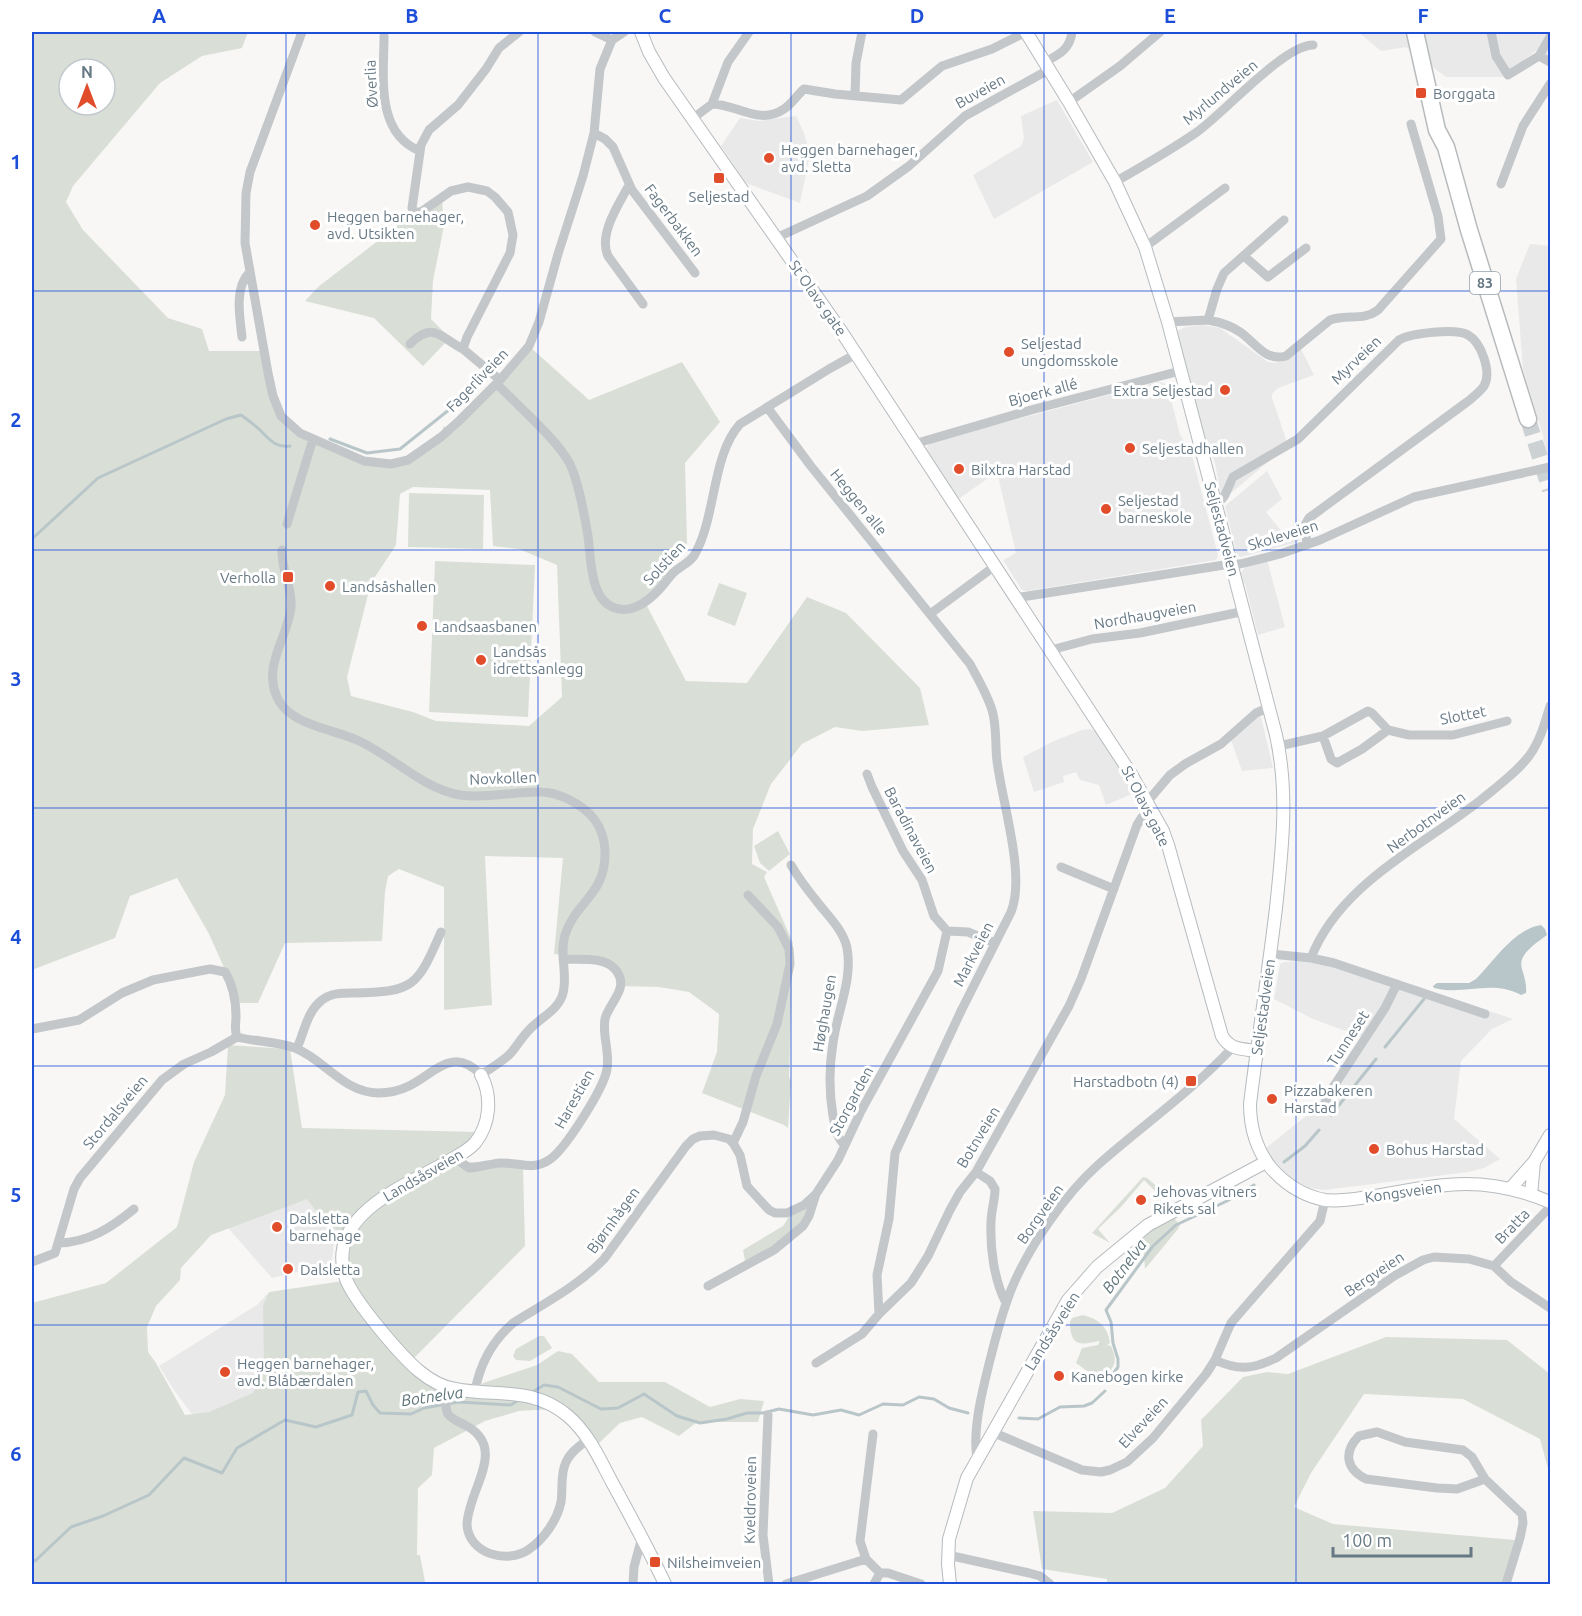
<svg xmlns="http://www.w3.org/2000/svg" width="1582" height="1616" font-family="Ubuntu,sans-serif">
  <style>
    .built { fill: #e8e9e8 }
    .green { fill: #d9dfd6; fill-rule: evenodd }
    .water { fill: #b9c6c9 }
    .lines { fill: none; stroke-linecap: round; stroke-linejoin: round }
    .stream { stroke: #b9c6c9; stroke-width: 3 }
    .highway-tunnel { stroke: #ccd1d3; stroke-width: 16; stroke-dasharray: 16 8; stroke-linecap: butt }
    .secondary-casing { stroke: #b5bbbf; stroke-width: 14 }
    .highway-casing { stroke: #b6babc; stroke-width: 19 }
    .street { stroke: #c3c7ca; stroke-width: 9 }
    .secondary { stroke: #fff; stroke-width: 12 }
    .highway { stroke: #fff; stroke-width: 16 }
    .grid { fill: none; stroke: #1d4ed8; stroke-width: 1.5; stroke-opacity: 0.55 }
    .poi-dot { fill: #e14c2b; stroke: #fff; stroke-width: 2 }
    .labels { text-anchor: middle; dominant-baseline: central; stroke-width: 6; stroke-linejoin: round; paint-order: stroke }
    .shield { fill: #fff; stroke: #95a1aa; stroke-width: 1.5 }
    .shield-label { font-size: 14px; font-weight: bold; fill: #677985 }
    .street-label { font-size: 15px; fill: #677985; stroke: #fff }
    .poi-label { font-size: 15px; fill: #677985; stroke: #fff; text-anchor: start }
    .water-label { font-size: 16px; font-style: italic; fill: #5e747a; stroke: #fff }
    .neatline { fill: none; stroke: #1d4ed8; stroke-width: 2 }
    .grid-label { font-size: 20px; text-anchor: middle; font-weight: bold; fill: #1d4ed8 }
  </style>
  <rect width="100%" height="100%" fill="#f8f7f5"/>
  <path class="built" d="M1358,32H1550V61L1538,49L1503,77H1446L1406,47L1381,51Z
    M1057,100L1093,162L994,219L973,175L1021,146L1024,138L1021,116Z
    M796,116L804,133L810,154L800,203L746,183L721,146L740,118L759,121Z
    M1530,244L1550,246V471L1543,436L1523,369L1516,279Z
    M1203,325L1220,328L1268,362L1275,363L1283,361L1300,347L1314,375L1278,388L1272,394V398L1288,445L1230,494L1221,496L1215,463L1199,424L1175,334L1177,331L1186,327Z
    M1158,382L1164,383L1169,391L1180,435L1191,452L1218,555L1216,560L1027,591L1022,590L1003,560L1016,553L997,472L957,500L924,450L931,442Z
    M1267,471L1282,499L1266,512L1283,533L1296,524L1301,533V538L1298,542L1241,557L1237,555L1225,506Z
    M1267,560L1285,627L1258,635L1245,584L1241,582V573L1245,567Z
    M1255,716L1261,717L1273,768L1242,771L1231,740Z
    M1090,729L1097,731L1134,793L1106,805L1099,785L1080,780L1076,772L1063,776L1064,782L1034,792L1023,757L1054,741L1082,730Z
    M1305,961L1344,970L1406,991L1411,984L1513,1019L1492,1029L1461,1061L1454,1119L1500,1159L1484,1168L1468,1172L1325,1190L1309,1188L1291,1178L1272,1160L1266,1148L1316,1108L1362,1037L1313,1019L1274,999L1280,964L1284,962Z
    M304,1189L340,1228L334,1241L332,1262L328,1265L272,1278L214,1212Z
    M276,1292L310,1378L197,1416L191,1413L174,1390L159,1366L257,1305L267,1294Z"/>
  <path class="green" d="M32,32H248L242,48L202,56L160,83L73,186L66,202L83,230L168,318L202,329L209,351H264L281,418L352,457L394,464L442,433L443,427L450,426L529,346L589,400L682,362L720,422L685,463L687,543L646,604L686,681L747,683L807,597L846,613L920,688L929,725L862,731L835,727L802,744L771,784L753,829L752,864L767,872L764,877L793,943L789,1077L791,1081L788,1128L784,1125L702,1093L717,1052L719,1014L689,992L659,987L618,986L621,973L602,959L554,954L563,858L485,856L492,1005L444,1010V887L399,869L388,876L385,892L382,941L285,943L258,1003H240L209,934L177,878L130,896L115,938L32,970ZM69,69H105V105H69ZM413,487L490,490L493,546L519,549L557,565L562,697L529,726L436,721L413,712L351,696L347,677L371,583L396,545L400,494Z
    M442,199L444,226L433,281L431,319L450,338L423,366L374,318L305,301L318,287L414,213Z
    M409,493L484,495L483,549L408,547Z
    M435,561L535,565L528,717L429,712Z
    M719,583L747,593L735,626L707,615Z
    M778,831L790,854L769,871L760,863L754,846Z
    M228,1045L290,1049L302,1128L480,1132L447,1160L523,1167L525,1246L414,1358L447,1386L480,1387L483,1383L537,1365L558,1351L572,1354L599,1382H665L710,1407L740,1399L764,1401L758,1422H697L679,1436L642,1417L620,1423L595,1447L554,1409L519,1411L485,1421L434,1448L432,1475L418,1488L417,1555H420L425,1582L428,1584H32V1303L106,1283L177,1227L194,1162L225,1095ZM307,1199L326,1224L347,1235L338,1270L343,1281L269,1292L263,1305L264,1369L253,1393L209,1412L185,1415L156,1363L148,1352L147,1327L156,1306L180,1280L181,1268L211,1235Z
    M1143,1177L1147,1178L1166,1194L1165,1196H1169L1171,1199L1166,1202L1144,1180L1121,1207L1098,1229L1110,1243L1092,1233Z
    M812,1203L797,1228L763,1253L745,1261L743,1250L783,1226L790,1215Z
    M1171,1219H1175L1180,1225L1178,1229L1145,1269L1143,1244L1136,1239Z
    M1083,1315C1099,1319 1108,1327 1110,1343L1107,1345L1111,1346C1118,1361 1115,1365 1105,1378L1087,1371L1076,1363L1082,1348L1098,1345L1100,1341C1083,1344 1070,1349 1070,1322L1072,1318Z
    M539,1336H544L552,1348L530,1361L516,1360L513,1356L516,1349Z
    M1386,1337L1507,1340L1550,1374V1476L1540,1439L1463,1399L1364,1394L1311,1473L1294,1507L1333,1524L1515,1540L1507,1584H1107V1579L1042,1569L1033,1511L1112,1513L1165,1488L1203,1446L1201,1420L1243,1377L1267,1372L1288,1374Z"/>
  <path class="water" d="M1541,925L1545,929L1547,935C1537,943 1517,954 1522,969C1524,976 1527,985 1526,993L1521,995C1491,979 1464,996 1434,988L1433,986L1437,983H1469L1476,979C1494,961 1514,929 1541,925Z"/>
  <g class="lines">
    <path class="stream" d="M330,439L367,453L400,449L455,405
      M32,539L98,478L226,419L241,415C248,420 255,425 261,431C270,440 276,448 290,446
      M1385,1047L1424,999
      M1331,1115L1376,1059
      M1284,1162L1305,1146L1319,1130
      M1110,1378L1118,1367V1359L1113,1343L1111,1322L1106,1310L1153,1246L1176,1225L1227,1201L1254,1185
      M531,1393L544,1385L558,1387L601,1409L618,1408L644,1394L677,1416L700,1423L727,1419L747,1413H763L779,1409L813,1415L841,1410L859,1415L883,1404L903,1405L919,1397L934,1399L949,1408L968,1413
      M1019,1418L1038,1419L1060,1407L1084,1406L1092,1403L1105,1391
      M32,1560L35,1561L71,1527L103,1516L149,1495L184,1458L222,1473L237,1448L285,1420L316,1427L352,1415L358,1392L366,1391L373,1405L380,1413L411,1414L424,1408L458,1402L511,1405L520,1399"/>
    <path class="highway-tunnel" d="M1528,419L1550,490"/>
    <defs>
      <path id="secondary" d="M641,32L649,52L664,78L841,331L1131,774L1163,831L1168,845L1222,1036C1230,1050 1242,1049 1257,1051
        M1026,32L1069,102L1115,182L1145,247L1168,322L1276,735C1289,793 1282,850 1276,908C1268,974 1258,1039 1250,1104C1250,1128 1256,1149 1271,1168C1285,1184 1304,1196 1325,1200C1342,1202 1359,1198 1375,1196C1405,1191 1436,1184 1466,1184C1495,1184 1524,1191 1550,1202
        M481,1075C487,1086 489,1097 488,1110C487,1122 483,1133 475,1143C467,1152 455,1157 445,1163C403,1187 324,1216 346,1279C354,1301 401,1356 419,1371C430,1380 442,1387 455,1389C497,1397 532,1386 568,1416C589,1434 600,1460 613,1484C631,1517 649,1550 665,1584
        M1510,1189L1534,1162L1550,1135
        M1531,1195L1534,1162
        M950,1584L948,1564L949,1539L967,1478L1068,1300L1097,1267L1148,1225L1266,1162"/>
      <path id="highway" d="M1415,32L1437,130L1446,147L1469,230L1528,419"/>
    </defs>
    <use href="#secondary" class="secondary-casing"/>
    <use href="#highway" class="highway-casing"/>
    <path class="street" d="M302,32L250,172L246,193L245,243L268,373L273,396L281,416L300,433L364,461L391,464L408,460L441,437L460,420L500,380L529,346L539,322L558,254L583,176L594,133L600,69L612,40L624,32
      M595,32L612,40
      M1491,32L1496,56L1508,75L1539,56L1550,37
      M384,36C384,76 375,133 420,151
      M1539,56L1550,62
      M1045,62C1060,54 1070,49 1072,32
      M855,95L856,63L862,32
      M1069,102L1120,66L1160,32
      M712,104C737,104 759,126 784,109C792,104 797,95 804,89L835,94L901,100L942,66L992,49L1026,32
      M692,119L712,104L728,62L749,32
      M594,133L605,139L613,147L632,190L695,273
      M1115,182C1143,166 1171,150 1197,132C1224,113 1284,45 1313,45
      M1501,184L1523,126L1550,84
      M629,185C619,204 598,234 608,256L643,304
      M776,238L867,196L909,166L965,116L1050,69
      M1145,247L1225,188
      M1244,256L1268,277L1306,248
      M1208,320C1219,322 1230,325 1240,332C1255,342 1265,362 1286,356L1330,320C1346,314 1364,321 1378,310L1441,239L1438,216L1411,124
      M1168,322L1208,320L1217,289L1224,273L1284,220
      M242,337C240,318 234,288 249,273
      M410,344C433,321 440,337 463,349
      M500,380L463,349L467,337L510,253L513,235L508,212L495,197L487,191L468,187L451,191L421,212H414L412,208L421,145L429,130L458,105L486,69L499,48L519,32
      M497,384C517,405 557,439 570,464C579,484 583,509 587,530C592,554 587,603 619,609C637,612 654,596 664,584C667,580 670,576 673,573C680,566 692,562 696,552C716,515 712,455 740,424L829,369L856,354
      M767,407L810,465L970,664C978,679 987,694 992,710C997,726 995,745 997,761C1002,802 1026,875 1011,912L961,1011L895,1153L889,1219L877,1275L879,1314
      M914,444L1031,410L1180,371
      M1215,501L1222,499L1225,495L1233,477L1298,439L1399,340C1411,333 1456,328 1468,335C1481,342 1492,372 1484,386C1480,392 1473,397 1467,402L1309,518L1305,525L1307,545
      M287,524L313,439
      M1015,598L1224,565L1240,564L1280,554L1320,540L1414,497L1550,467
      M930,614L995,566
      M1051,650L1092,639L1140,633L1245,611
      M1323,736L1331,759L1337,763L1362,749L1388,730
      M1279,746L1323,736L1368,711L1372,713L1388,730L1409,735H1453L1507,721
      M867,774L872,787L903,851L922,880L934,916L947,931
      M1147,802L1170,775L1185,764L1221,744L1256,713L1270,707
      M791,865C798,877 806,888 815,899C826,914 843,929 847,948C853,980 837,1012 833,1043C829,1067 829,1092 833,1116C835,1125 836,1138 845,1145
      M1061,867L1114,889
      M1271,954L1311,958L1334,963L1485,1014
      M1311,958C1340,883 1423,846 1482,799C1498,786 1517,772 1529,756C1540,741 1545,723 1550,706
      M32,1029L79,1020L122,993L153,980L210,969L225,972C233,985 236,1002 236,1017C236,1024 234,1030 237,1037
      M237,1037C256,1042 277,1041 295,1048C325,1060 343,1092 378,1093C389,1093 399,1091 409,1086C434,1074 453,1045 481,1075C491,1068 502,1062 510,1054C517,1046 522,1037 530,1029C541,1017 559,1010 563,993C568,974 559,954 565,935C576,900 606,896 605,851C604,825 590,810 568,799C559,795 551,792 542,792C515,791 487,799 460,795C421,788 393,756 357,740C336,731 308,727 290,713C284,709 279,702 276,695C264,664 287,638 291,608C293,588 281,570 282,550
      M297,1048C304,1033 307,1011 322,1000C331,993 342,993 353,993C414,992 417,987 441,932
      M1323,1108L1328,1095L1385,1008L1397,984
      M733,1143L743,1122L756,1076L777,1024L790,964L789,949L778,927L748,895
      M455,1158L469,1168C479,1167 490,1164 500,1163C518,1162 533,1171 549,1160C565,1150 604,1088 607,1069C610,1052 602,1035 605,1019C609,1002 631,988 615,969C604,956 578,960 563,959
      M976,1172L990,1181L995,1189C995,1200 991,1211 991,1223C990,1248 994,1280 1006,1303
      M59,1243C89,1242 111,1228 134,1209
      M32,1262L55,1253L74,1189L80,1178L162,1080L184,1064L211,1052L237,1037
      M1494,1266L1550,1207
      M708,1286L774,1250L803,1226L809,1216L816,1194L838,1160L861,1111L938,971L947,931L968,932L995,943
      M1215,1360C1239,1371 1253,1369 1276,1358L1394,1276L1423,1260L1434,1257L1469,1259L1494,1266L1511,1282L1550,1308
      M816,1363L862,1334L879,1314L911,1283L928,1256L950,1210L960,1192L976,1172L1069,1006L1081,979L1137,825L1142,817L1152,812
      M447,1387C446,1395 444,1407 448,1414C452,1420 462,1423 467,1426C495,1442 485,1466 476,1490C472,1501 467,1514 467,1525C469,1554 507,1564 528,1550C543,1540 557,1521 561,1502C563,1489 560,1474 566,1462C570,1452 580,1446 588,1439
      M475,1391C480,1364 492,1341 513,1323C545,1303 578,1286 604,1259L686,1146L693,1139L700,1136L714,1135L729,1139L733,1143L740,1155L747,1186L769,1210L775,1213H787L804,1205L816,1194
      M768,1415L763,1535L769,1584
      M992,1432L1082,1470L1101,1472L1110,1470L1127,1462L1153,1438L1206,1374L1215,1360L1231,1323L1320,1221L1325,1200
      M873,1434L860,1541L866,1559L880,1573
      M977,1458C972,1430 983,1388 990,1360C996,1336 1002,1313 1011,1290C1028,1248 1065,1194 1099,1164C1143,1125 1192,1091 1232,1048
      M1485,1479L1457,1489L1437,1488L1366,1479C1346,1469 1343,1452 1359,1436L1377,1432L1405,1442L1463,1450L1472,1457L1485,1479L1522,1514L1523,1523L1520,1538L1506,1584
      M948,1555L1029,1573L1040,1576L1050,1584
      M633,1584L634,1567L642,1537
      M786,1584L866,1559
      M874,1584L880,1573H888L921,1584"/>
    <use href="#secondary" class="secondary"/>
    <use href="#highway" class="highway"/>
  </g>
  <path class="grid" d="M286,32V1584M538,32V1584M791,32V1584M1044,32V1584M1296,32V1584M32,291H1550M32,550H1550M32,808H1550M32,1066H1550M32,1325H1550"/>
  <g class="poi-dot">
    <rect x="1415" y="87" width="12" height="12" rx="3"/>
    <circle cx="769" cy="158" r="6"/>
    <rect x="713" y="172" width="12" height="12" rx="3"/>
    <circle cx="315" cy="225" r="6"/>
    <circle cx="1009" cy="352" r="6"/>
    <circle cx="1225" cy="390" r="6"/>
    <circle cx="1130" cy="448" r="6"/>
    <circle cx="959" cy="469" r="6"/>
    <circle cx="1106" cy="509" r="6"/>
    <rect x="282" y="571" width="12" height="12" rx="3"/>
    <circle cx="330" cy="586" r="6"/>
    <circle cx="422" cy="626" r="6"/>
    <circle cx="481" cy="660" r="6"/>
    <rect x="1185" y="1075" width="12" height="12" rx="3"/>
    <circle cx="1272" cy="1099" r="6"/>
    <circle cx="1374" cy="1149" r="6"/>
    <circle cx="1141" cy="1200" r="6"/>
    <circle cx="277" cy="1227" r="6"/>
    <circle cx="288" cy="1269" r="6"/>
    <circle cx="225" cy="1372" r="6"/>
    <circle cx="1059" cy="1376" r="6"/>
    <rect x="649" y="1556" width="12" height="12" rx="3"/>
  </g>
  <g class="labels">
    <rect class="shield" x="1470" y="272" width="30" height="22" rx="4.5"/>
    <g class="shield-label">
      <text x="1485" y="283">83</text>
    </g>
    <g class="street-label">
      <text transform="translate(371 84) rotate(-93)">Øverlia</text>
      <text transform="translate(980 91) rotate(-29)">Buveien</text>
      <text transform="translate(1220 92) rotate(-40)">Myrlundveien</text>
      <text transform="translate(674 220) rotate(53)">Fagerbakken</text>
      <text transform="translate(818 298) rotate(55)">St Olavs gate</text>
      <text transform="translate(1356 360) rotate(-44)">Myrveien</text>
      <text transform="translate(477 380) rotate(-46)">Fagerliveien</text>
      <text transform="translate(1043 392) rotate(-15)">Bjoerk allé</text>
      <text transform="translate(859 502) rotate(51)">Heggen alle</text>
      <text transform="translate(1222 529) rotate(75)">Seljestadveien</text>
      <text transform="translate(1283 535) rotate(-17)">Skoleveien</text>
      <text transform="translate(664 563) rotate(-47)">Solstien</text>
      <text transform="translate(1145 615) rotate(-10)">Nordhaugveien</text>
      <text transform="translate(1463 715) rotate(-11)">Slottet</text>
      <text transform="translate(503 778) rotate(-2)">Novkollen</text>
      <text transform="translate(1146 806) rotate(63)">St Olavs gate</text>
      <text transform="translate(1426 822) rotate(-36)">Nerbotnveien</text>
      <text transform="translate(911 830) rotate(62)">Baradinaveien</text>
      <text transform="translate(973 954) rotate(-63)">Markveien</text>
      <text transform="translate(1263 1007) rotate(-82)">Seljestadveien</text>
      <text transform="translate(824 1013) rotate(-80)">Høghaugen</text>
      <text transform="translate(1348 1038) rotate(-57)">Tunneset</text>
      <text transform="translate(574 1099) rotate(-61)">Harestien</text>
      <text transform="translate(851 1101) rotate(-62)">Storgarden</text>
      <text transform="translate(115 1112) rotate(-50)">Stordalsveien</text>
      <text transform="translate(978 1137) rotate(-59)">Botnveien</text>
      <text transform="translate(423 1175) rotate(-30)">Landsåsveien</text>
      <text transform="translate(1403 1192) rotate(-8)">Kongsveien</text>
      <text transform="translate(1040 1214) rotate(-55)">Borgveien</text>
      <text transform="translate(613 1220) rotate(-54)">Bjørnhågen</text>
      <text transform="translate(1512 1226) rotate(-46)">Bratta</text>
      <text transform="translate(1374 1274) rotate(-34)">Bergveien</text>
      <text transform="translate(1052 1331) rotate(-58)">Landsåsveien</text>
      <text transform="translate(1143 1422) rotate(-47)">Elveveien</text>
      <text transform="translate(750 1500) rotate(-89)">Kveldroveien</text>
    </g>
    <g class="poi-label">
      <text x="1433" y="93">Borggata</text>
      <text x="781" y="149">Heggen barnehager,<tspan x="781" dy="17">avd. Sletta</tspan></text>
      <text x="719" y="196" text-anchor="middle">Seljestad</text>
      <text x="327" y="216">Heggen barnehager,<tspan x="327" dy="17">avd. Utsikten</tspan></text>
      <text x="1021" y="343">Seljestad<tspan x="1021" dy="17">ungdomsskole</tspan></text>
      <text x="1213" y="390" text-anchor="end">Extra Seljestad</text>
      <text x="1142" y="448">Seljestadhallen</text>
      <text x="971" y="469">Bilxtra Harstad</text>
      <text x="1118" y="500">Seljestad<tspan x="1118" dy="17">barneskole</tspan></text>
      <text x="276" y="577" text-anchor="end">Verholla</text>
      <text x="342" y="586">Landsåshallen</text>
      <text x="434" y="626">Landsaasbanen</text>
      <text x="493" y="651">Landsås<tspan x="493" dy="17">idrettsanlegg</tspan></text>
      <text x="1179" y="1081" text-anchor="end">Harstadbotn (4)</text>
      <text x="1284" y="1090">Pizzabakeren<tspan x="1284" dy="17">Harstad</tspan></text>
      <text x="1386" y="1149">Bohus Harstad</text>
      <text x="1153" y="1191">Jehovas vitners<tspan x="1153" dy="17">Rikets sal</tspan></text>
      <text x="289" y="1218">Dalsletta<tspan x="289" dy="17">barnehage</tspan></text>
      <text x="300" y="1269">Dalsletta</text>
      <text x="237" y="1363">Heggen barnehager,<tspan x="237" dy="17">avd. Blåbærdalen</tspan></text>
      <text x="1071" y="1376">Kanebogen kirke</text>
      <text x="667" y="1562">Nilsheimveien</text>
    </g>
    <g class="water-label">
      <text transform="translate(1124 1266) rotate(-53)">Botnelva</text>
      <text transform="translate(432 1396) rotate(-8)">Botnelva</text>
    </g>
  </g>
  <rect width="1582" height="1616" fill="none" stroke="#ffffff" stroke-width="66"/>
  <g transform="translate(87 87)"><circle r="28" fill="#ffffff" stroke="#c2c9ce" stroke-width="1.5"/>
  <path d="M0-4.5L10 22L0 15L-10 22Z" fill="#e14c2b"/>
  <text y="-9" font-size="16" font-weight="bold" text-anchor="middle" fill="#677985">N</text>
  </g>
  <path d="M1333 1547v9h138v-9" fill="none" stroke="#677985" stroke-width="3"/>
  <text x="1342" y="1547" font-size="18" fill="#677985" stroke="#ffffff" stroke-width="4.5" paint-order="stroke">100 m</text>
  <rect x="33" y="33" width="1516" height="1550" class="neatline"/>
  <g class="grid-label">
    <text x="159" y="23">A</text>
    <text x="412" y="23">B</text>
    <text x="665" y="23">C</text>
    <text x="917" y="23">D</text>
    <text x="1170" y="23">E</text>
    <text x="1423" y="23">F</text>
    <text x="16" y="169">1</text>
    <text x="16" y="427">2</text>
    <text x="16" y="686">3</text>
    <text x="16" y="944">4</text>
    <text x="16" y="1202">5</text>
    <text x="16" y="1461">6</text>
  </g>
</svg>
